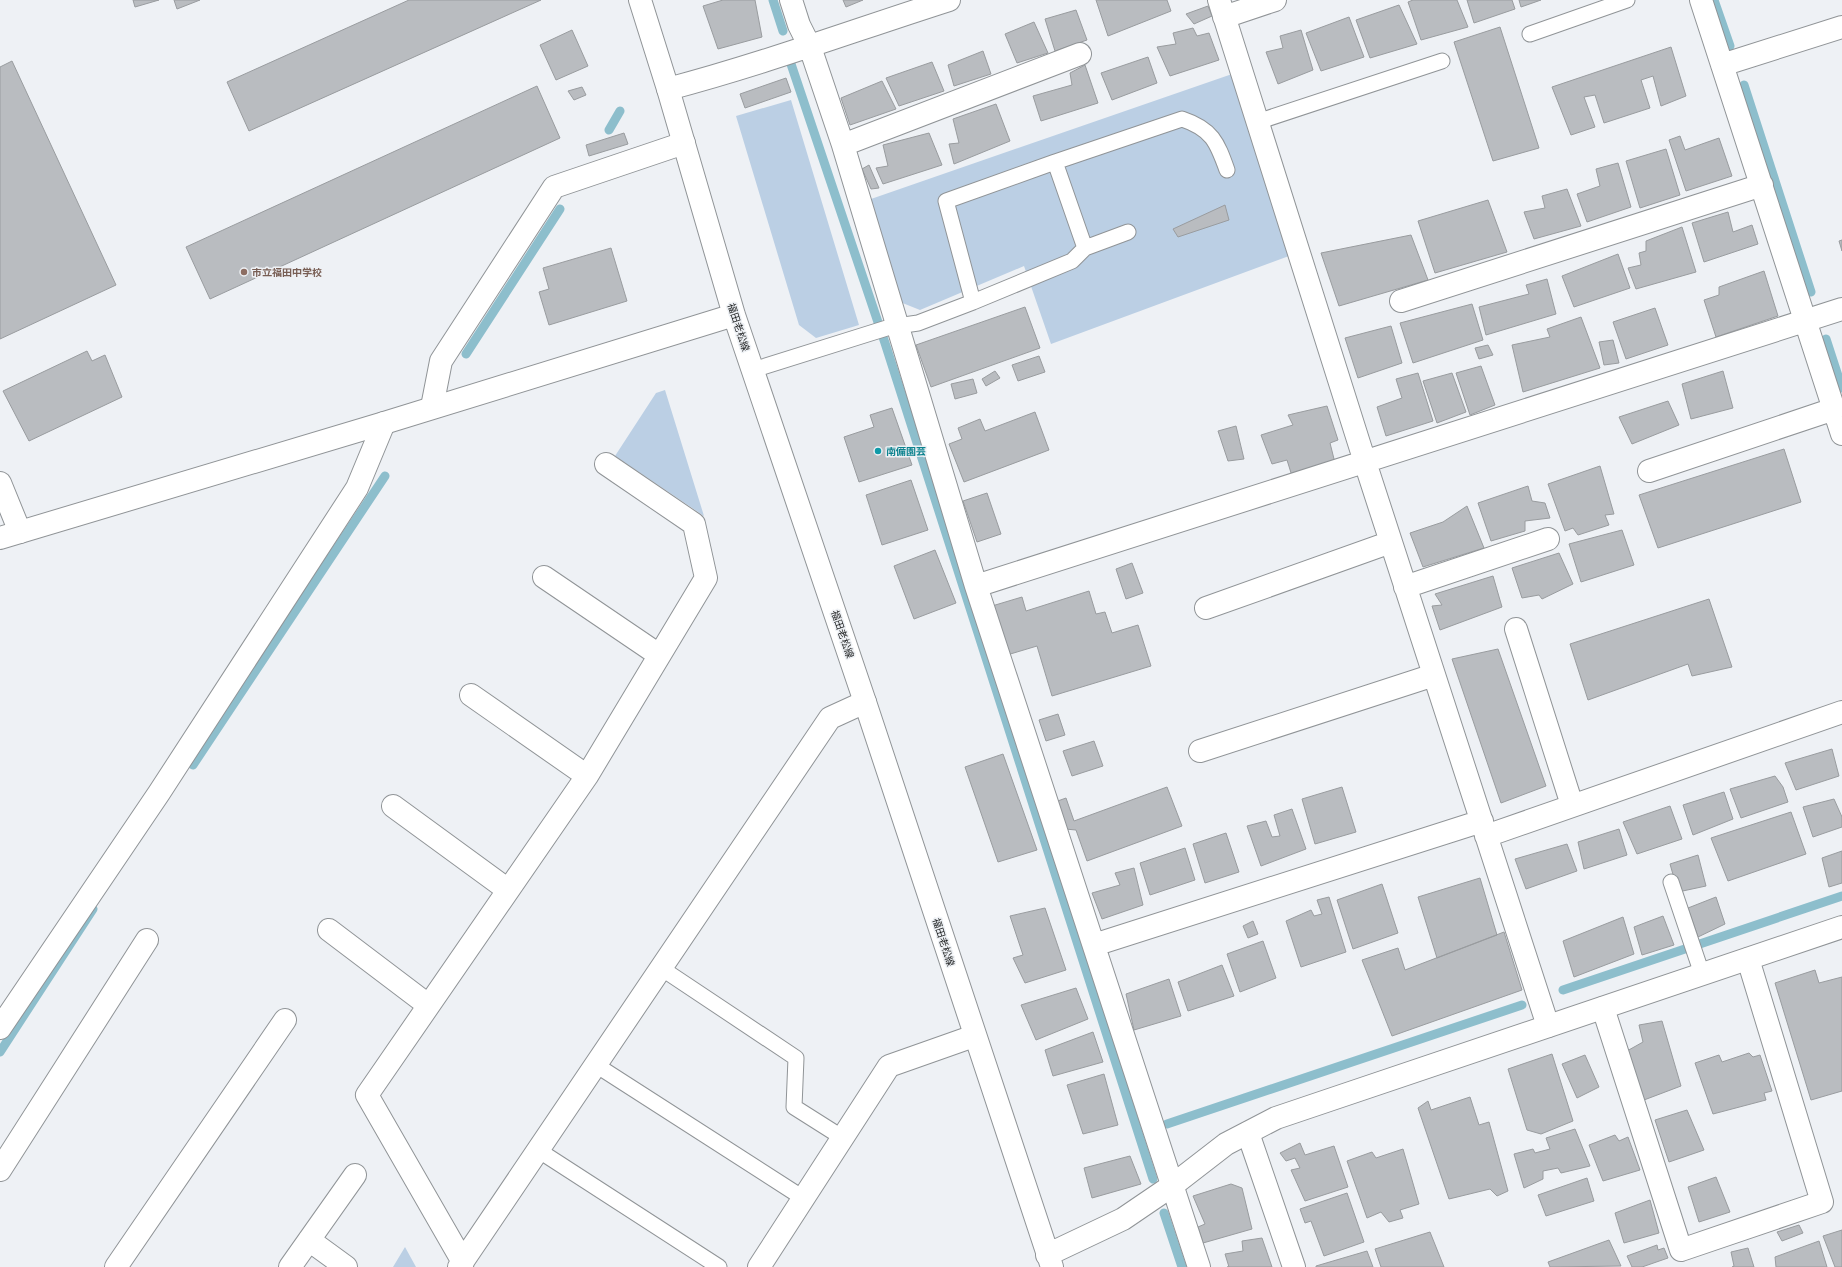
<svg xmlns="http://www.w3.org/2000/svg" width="1842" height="1267" font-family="Commissioner,'Noto Sans JP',sans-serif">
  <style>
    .green { fill: #bbcfe4 }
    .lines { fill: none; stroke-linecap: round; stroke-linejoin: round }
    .stream { stroke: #8dbecc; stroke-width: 9 }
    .building { fill: #b9bcc0; stroke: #999c9f }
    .lane-casing { stroke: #909497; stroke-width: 17 }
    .street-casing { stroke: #909497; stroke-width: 24 }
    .secondary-casing { stroke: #909497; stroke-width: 24 }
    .lane { stroke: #fff; stroke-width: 15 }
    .street { stroke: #fff; stroke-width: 22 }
    .secondary { stroke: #fff; stroke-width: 22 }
    .education-dot { fill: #8d6e63; stroke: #eef1f5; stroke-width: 1.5 }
    .culture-dot { fill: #0f9aa8; stroke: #eef1f5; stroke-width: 1.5 }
    .labels { text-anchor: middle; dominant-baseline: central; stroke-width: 3; stroke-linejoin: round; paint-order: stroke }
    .education-label { font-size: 10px; font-weight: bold; fill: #785e54; stroke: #eef1f5; text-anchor: start }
    .street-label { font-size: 10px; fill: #222425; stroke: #eef1f5 }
    .culture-label { font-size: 10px; font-weight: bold; fill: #0d838f; stroke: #eef1f5; text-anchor: start }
  </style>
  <rect width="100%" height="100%" fill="#eef1f5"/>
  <path class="green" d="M1235,73L1289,256L1051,344L1024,266L920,310L900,302L871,199Z
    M791,100L859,325L816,338L799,325L736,116Z
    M665,390L704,516L615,456L656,393Z
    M405,1247L416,1267H393Z"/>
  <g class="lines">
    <path class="stream" d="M773,0L783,31
      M1714,0L1730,46
      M791,64L885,343L1153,1179
      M1744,85L1811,292
      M609,130L620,111
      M1826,339L1842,388
      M466,354L560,209
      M193,765L385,476
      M1563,990L1842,896
      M0,1052L93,909
      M1167,1124L1522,1005
      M1164,1213L1182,1267"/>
  </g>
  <path class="building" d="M133,0H159L135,7Z
    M174,0H200L177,9Z
    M409,0H541L249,131L227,82Z
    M723,0H755L762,37L718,49L703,6Z
    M843,0H863L846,7Z
    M1096,0H1167L1171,11L1108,36Z
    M1413,0H1457L1468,27L1421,40L1408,2Z
    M1467,0H1512L1515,9L1474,23Z
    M1519,0H1541L1521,7Z
    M1399,5L1417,44L1370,58L1356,20Z
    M1208,6L1212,16L1194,24L1186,14Z
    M1076,10L1087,40L1055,51L1045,19Z
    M1349,17L1364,57L1321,71L1306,33Z
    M1034,22L1048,53L1017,63L1005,34Z
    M1500,27L1539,148L1493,161L1454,42Z
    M1193,28L1197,36L1209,33L1219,60L1170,76L1157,47L1176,44L1173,33Z
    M572,30L588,66L556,80L540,45Z
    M1301,30L1313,70L1278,84L1266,52L1283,48L1280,36Z
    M1671,47L1686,96L1661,106L1653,76L1641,80L1650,108L1604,123L1595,95L1584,97L1595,127L1571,135L1552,87Z
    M983,51L991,74L954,86L948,65Z
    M1148,57L1157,83L1112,100L1101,73Z
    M12,61L116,285L0,339V67Z
    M932,62L944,91L899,106L886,78Z
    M1085,65L1098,103L1041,121L1033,96L1072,85L1070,73Z
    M786,78L791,92L745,108L740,94Z
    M882,81L896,109L850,125L841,98Z
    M537,86L560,138L210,299L186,247Z
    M582,87L586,95L574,100L568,91Z
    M996,104L1010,141L954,164L949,144L959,143L953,119Z
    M624,133L628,144L589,156L586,145Z
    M929,133L942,165L883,184L876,168L888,166L883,145Z
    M1680,136L1685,150L1719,138L1732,176L1686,191L1669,140Z
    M1666,149L1680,195L1640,208L1626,161Z
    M1618,163L1631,207L1587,222L1577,194L1600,186L1596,169Z
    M869,165L879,188L871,189L862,169Z
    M1567,189L1581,226L1534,239L1524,212L1545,208L1542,196Z
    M1488,200L1507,252L1435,273L1418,221Z
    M1225,205L1229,220L1178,237L1173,229Z
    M1728,212L1733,232L1752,225L1758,244L1704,262L1692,223Z
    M1682,227L1696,272L1636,289L1628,268L1641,265L1639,253L1646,251V241Z
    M1411,235L1428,280L1339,306L1321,253Z
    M1842,240V251L1839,241Z
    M611,248L627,301L549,325L539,292L549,289L543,268Z
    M1618,254L1630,288L1574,307L1562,276Z
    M1764,271L1778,316L1716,337L1704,300L1719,295V287Z
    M1547,279L1556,314L1486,335L1479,307L1529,294L1526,285Z
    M1472,304L1483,340L1413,363L1400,323Z
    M1025,307L1040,348L931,387L916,345Z
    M1655,308L1668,345L1626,359L1613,322Z
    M1581,317L1600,368L1523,392L1512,345L1550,337L1547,329Z
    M1391,326L1402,363L1358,378L1345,338Z
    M1613,340L1619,363L1604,365L1599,342Z
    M1488,345L1493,355L1479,359L1475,348Z
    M87,351L92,361L105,355L122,397L29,441L3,391Z
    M1039,356L1045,372L1018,381L1012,365Z
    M1481,366L1495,405L1470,415L1456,373Z
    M995,371L1000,378L986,386L982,379Z
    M1723,371L1733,408L1691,419L1682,384Z
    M1418,373L1433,421L1386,436L1377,407L1402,398L1396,379Z
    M1452,373L1466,412L1437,423L1423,381Z
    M973,379L977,393L955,399L951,384Z
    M1668,401L1679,425L1632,444L1619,417Z
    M1327,406L1338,440L1330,443L1335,463L1292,476L1287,460L1272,464L1261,435L1293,425L1288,415Z
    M892,408L912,465L859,482L844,437L874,427L870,415Z
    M1035,412L1049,450L964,482L949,444L962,439L958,428L980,419L985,431Z
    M1236,426L1244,459L1228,461L1218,431Z
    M1784,449L1801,502L1658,548L1639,495Z
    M1600,466L1614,514L1605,515L1609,525L1578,535L1573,528L1565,531L1548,484Z
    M911,480L928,530L882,545L866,495Z
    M1528,486L1532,501L1545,503L1550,518L1525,521V531L1491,541L1478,503Z
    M987,493L1001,534L977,542L963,501Z
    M1467,506L1484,548L1423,567L1410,533L1443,522Z
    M1622,530L1634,565L1581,582L1569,544Z
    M935,550L956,603L914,619L894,566Z
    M1559,553L1573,584L1542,599L1539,595L1522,598L1512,568Z
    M1132,563L1143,593L1126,599L1116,569Z
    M1493,576L1502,607L1440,630L1432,606L1442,605L1435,594Z
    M1089,591L1096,614L1105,612L1112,633L1138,625L1151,666L1052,696L1037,646L1007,655L992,606L1022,597L1026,611Z
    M1709,599L1732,667L1692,676L1688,664L1588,700L1570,644Z
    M1498,649L1546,786L1501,803L1452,659Z
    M1058,714L1065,735L1046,741L1039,720Z
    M1094,741L1103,766L1072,776L1063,751Z
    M1832,749L1839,776L1796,790L1785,763Z
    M1003,754L1037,850L998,862L965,767Z
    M1775,776L1783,787L1788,802L1741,818L1730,789Z
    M1167,787L1182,826L1087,861L1076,830L1065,829L1055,802L1066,798L1074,821Z
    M1342,787L1356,832L1315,844L1302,799Z
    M1724,792L1733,819L1693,835L1683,805Z
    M1834,799L1842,817V827L1813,837L1803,807Z
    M1670,806L1682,839L1637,854L1623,822Z
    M1292,809L1306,849L1261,866L1247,826L1266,821L1272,837L1280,836L1274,815Z
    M1791,812L1806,854L1728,881L1711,838Z
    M1619,829L1627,855L1584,869L1578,842Z
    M1226,833L1239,872L1205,883L1193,844Z
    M1567,844L1577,871L1526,889L1515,859Z
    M1185,848L1195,880L1150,895L1140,863Z
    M1842,851V883L1829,887L1822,858Z
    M1698,855L1706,886L1678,892L1670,864Z
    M1134,868L1143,905L1102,919L1092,893L1120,885L1115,873Z
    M1480,878L1497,935L1437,958L1418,897Z
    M1382,884L1398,933L1353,949L1337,900Z
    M1329,897L1346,952L1301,967L1286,921L1311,910L1314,916L1322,914L1317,900Z
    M1716,897L1725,924L1698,937L1688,908Z
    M1045,908L1066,970L1025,983L1013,958L1023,955L1010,916Z
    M1663,916L1674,945L1642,955L1634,927Z
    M1623,917L1634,954L1574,977L1563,941Z
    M1253,921L1258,934L1248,938L1243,926Z
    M1504,932L1522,990L1392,1036L1362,960L1398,948L1405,970Z
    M1263,941L1276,978L1240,992L1227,954Z
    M1222,965L1234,996L1188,1011L1178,982Z
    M1815,970L1819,983L1842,977V1091L1811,1100L1775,983Z
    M1169,979L1181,1016L1134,1030L1126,994Z
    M1076,988L1088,1019L1036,1040L1021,1005Z
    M1662,1021L1681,1086L1644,1100L1627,1051L1643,1042L1639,1025Z
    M1093,1032L1103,1062L1053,1076L1045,1050Z
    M1749,1053L1753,1057L1760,1055L1772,1091L1764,1093L1766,1100L1713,1114L1695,1063L1719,1055L1722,1062Z
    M1552,1054L1573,1121L1541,1134L1527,1130L1508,1069Z
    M1585,1055L1599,1087L1577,1098L1562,1064Z
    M1104,1074L1118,1125L1083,1134L1067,1085Z
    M1470,1097L1479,1125L1489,1122L1508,1191L1497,1196L1490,1189L1449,1199L1418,1108L1428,1101L1431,1110Z
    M1687,1110L1704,1150L1669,1162L1655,1120Z
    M1575,1129L1590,1166L1561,1173L1558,1168L1543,1171V1179L1524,1188L1514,1154L1533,1149L1535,1153L1550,1149L1546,1138Z
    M1615,1135L1619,1141L1628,1137L1640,1170L1603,1181L1589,1145Z
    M1300,1143L1305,1155L1334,1146L1348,1187L1305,1201L1291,1170L1300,1168L1295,1158L1286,1161L1280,1153Z
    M1403,1149L1419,1204L1400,1210L1403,1218L1389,1222L1381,1212L1367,1218L1347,1161L1372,1152L1376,1158Z
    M1130,1156L1141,1184L1092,1198L1084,1168Z
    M1716,1177L1730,1212L1699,1222L1688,1187Z
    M1587,1178L1594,1201L1546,1216L1538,1195Z
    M1231,1184L1242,1188L1252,1229L1203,1243L1198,1227L1205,1224L1193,1196Z
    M1347,1193L1364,1242L1324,1256L1311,1221L1305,1223L1300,1209Z
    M1650,1200L1659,1233L1624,1243L1615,1213Z
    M1799,1225L1803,1233L1782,1241L1777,1232Z
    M1842,1230V1267H1835L1823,1236Z
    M1430,1232L1444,1267H1381L1375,1249Z
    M1262,1238L1272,1267H1227H1229L1225,1254L1243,1251L1242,1241Z
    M1609,1240L1621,1266L1550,1267L1548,1262Z
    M1819,1241L1827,1267H1776L1775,1257Z
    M1657,1245L1658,1250L1664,1248L1668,1258L1642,1267H1632L1627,1256Z
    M1748,1248L1754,1267H1732L1734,1266L1731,1252Z
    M1367,1251L1373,1267H1316V1266Z"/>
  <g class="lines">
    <defs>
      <path id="lane" d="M1530,34L1627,0
        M1257,122L1442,61
        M1085,248L1055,162L1182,119C1212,129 1217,142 1227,170
        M973,302L946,201L1055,162
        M753,370L890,327L918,323L973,302L1072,261L1085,248L1128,232
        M1671,882L1702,974
        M661,968L796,1058L794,1107L843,1138
        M596,1065L803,1198
        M538,1150L719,1267"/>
      <path id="street" d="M791,0L799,25L810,47L843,145L976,586L1199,1267
        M1219,0L1365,462L1548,1026
        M1701,0L1842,434
        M1224,17L1275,0
        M1722,65L1842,27
        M668,89C763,64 855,30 949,0
        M843,145L1080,54
        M1401,301L1762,185
        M432,407L441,361L554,187L684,143
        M1649,471L1834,409
        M0,483L20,532
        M544,577L659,655
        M976,586L1842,309
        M1405,587L1548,539
        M1206,608L1391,542
        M1516,629L1572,805
        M471,695L587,776
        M1200,751L1434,675
        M393,806L508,890
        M1486,836L1842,712
        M329,930L428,1005
        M1094,945L1482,821
        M1603,1008L1681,1250L1822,1202L1748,959
        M0,1028L159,793L357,488L384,423
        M1248,1133L1294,1267
        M0,1170L147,940
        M309,1240L346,1267
        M463,1262L367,1095L587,776L706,578L694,524L606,464
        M116,1267L285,1020
        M290,1267L355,1175
        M459,1267L830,718L865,702
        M759,1267L889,1066L974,1036"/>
      <path id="secondary" d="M640,0L668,89L734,315L865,702L1052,1267
        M0,538L384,423L734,315
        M1047,1255L1123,1219L1173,1185L1226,1144L1276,1118L1842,927"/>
    </defs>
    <use href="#lane" class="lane-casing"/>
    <use href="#street" class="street-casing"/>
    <use href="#secondary" class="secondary-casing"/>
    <use href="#lane" class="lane"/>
    <use href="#street" class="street"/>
    <use href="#secondary" class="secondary"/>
  </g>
  <circle class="education-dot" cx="244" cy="272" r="4"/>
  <circle class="culture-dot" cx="878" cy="451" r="4"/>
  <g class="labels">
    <g class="education-label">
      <text x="252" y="272">市立福田中学校</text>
    </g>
    <g class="street-label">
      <text transform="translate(739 327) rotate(72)">福田老松線</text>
      <text transform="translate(843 634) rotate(71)">福田老松線</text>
      <text transform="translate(944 942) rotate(72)">福田老松線</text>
    </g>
    <g class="culture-label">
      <text x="886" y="451">南備園芸</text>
    </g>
  </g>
</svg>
